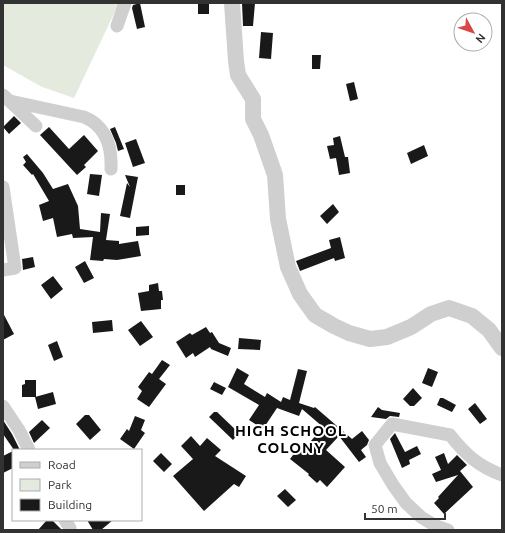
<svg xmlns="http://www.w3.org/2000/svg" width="505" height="533" font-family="Ubuntu,sans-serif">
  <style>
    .green { fill: #e4eade }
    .building { fill: #191919 }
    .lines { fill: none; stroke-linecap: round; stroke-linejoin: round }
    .minor { stroke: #cfcfcf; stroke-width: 13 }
    .tertiary { stroke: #cfcfcf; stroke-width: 16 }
    .labels { text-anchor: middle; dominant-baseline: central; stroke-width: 4; stroke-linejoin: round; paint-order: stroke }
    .district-label { font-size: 15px; font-weight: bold; letter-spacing: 1px; fill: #000; stroke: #fff }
  </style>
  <rect width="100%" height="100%" fill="#fff"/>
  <path class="green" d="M3,3H119L74,98L42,87L3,65Z"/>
  <path class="building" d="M140,3L145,27L137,29L132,8L133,5Z
    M198,3H209V14H198Z
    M242,3H255L253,26H243Z
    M261,32L273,33L271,59L259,58Z
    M312,55H321L320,69H312Z
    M354,82L358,99L350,101L346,84Z
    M14,116L21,123L9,134L3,127Z
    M49,127L69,149L84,135L98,151L84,165L86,167L77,175L40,135Z
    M115,127L124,149L118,151L116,143L110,129Z
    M340,136L345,157H348L350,173L339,175L336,158L330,159L327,146L334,145L333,138Z
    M136,139L145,163L133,167L125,143Z
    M424,145L428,156L411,164L407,153Z
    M27,154L43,173L53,189L68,184L78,206L80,229L100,232L101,213L110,214L106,240L119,241V244L138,241L141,256L117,260L104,259L103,261L90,260L93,237L73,238L72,234L57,237L53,218L43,221L39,205L49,201L33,174L32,175L23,165L26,162L23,157Z
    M90,174L102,175L99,196L87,194Z
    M125,175L138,177L130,218L120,216L127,183L130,187Z
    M176,185H185V195H176Z
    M333,204L339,212L327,224L320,216Z
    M149,226V235L136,236V227Z
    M340,237L345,258L335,261L334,258L300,271L296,261L331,248L329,240Z
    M33,257L35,267L23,270L22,259Z
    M85,261L94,278L84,283L75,267Z
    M53,276L63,289L51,299L41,285Z
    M158,283L159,291H162L163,300H161V309L141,311L138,293L149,291V285Z
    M3,313L14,334L3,340Z
    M112,320L113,331L93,333L92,322Z
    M141,321L153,337L140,346L128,330Z
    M206,327L210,333L212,332L219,343L231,348L228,356L211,349L210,347L195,357L193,353L186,358L176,342L190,333L192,335Z
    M239,338L261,340L260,350L238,349Z
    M57,341L63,357L54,361L48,345Z
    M162,360L170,365L159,379L166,384L149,407L137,399L142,391L138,387L149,372L152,374Z
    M237,368L249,375L244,384L265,397L267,393L281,402L283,397L290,400L298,369L307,371L299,403L314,408L315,407L352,439L362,431L369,440L367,445L361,450L366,457L359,462L339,436L326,450L345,467L327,487L320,480L317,483L308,475L309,474L290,459L300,446L304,449L323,427L302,409L299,416L277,408L263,429L249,420L259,405L228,387Z
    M428,368L438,372L432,387L422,383Z
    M25,380H36V397H22V385L25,384Z
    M214,382L226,388L222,395L210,389Z
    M413,388L422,398L414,406H410L403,399Z
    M53,392L56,404L38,409L35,397Z
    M440,398H443L456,405L452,412L437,405Z
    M475,403L487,419L480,424L468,409Z
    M378,407L382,410L400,413L399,417L390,416L386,419L371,417Z
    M214,412H217L239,433L233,440L209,417Z
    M85,415H89L101,430L90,440L76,424Z
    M135,416L145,420L141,430L145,433L134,449L120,439L127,429L129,431Z
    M3,420L12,434L20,450H14L3,434Z
    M42,420L50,428L34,443L29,432Z
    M395,433L405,452L417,446L421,454L409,460L410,464L402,468L390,439Z
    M191,436L200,446L207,438L221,450L215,456L246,476L239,487L234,484L204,511L173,476L193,459L181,446Z
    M13,451V468L3,473V456Z
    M161,453L172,464L164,472L153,461Z
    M444,453L448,464L457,455L467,465L460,471L473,487L444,514L434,503L439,498L438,497L458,475L436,482L432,474L441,470L435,457Z
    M285,489L296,500L288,507L277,496Z
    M47,520H52L62,530H38Z
    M87,520H113L101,530H93Z"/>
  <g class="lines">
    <path class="minor" d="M117,26L125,3
      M3,95L36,126
      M10,101L84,117C106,126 112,147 111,169
      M3,187L15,268L3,270
      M3,406L19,430L29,450
      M65,520L70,528
      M448,530L434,525L421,517L406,503L393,485L380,463L375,445L392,424L450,435C466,455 478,466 502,475"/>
    <path class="tertiary" d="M232,3L236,61L238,75L253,99V119L261,135L275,175L278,219L288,267L300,294L315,315L334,326L349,333L370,339L387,337L411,327L431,314L449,308L472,316L489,330L502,348"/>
  </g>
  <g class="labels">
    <g class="district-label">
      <text x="291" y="430">HIGH SCHOOL<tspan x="291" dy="17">COLONY</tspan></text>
    </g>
  </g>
  <rect width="505" height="533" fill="none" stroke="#323232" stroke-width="8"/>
  <rect x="12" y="449" width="130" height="72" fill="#ffffff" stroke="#adadad"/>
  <rect x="20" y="462" width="20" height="6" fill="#cfcfcf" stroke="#adadad"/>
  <text x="48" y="469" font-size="12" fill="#323232">Road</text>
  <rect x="20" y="479" width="20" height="12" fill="#e4eade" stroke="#adadad"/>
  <text x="48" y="489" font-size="12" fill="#323232">Park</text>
  <rect x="20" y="499" width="20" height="12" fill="#191919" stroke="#adadad"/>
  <text x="48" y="509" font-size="12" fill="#323232">Building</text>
  <g transform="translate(473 32) rotate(130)"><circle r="19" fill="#ffffff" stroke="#adadad"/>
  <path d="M0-3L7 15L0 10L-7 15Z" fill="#d94643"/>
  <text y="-6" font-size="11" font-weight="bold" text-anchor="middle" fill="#323232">N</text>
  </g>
  <path d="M365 513v6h80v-6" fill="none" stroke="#323232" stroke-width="2"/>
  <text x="371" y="513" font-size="12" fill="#323232" stroke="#ffffff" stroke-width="3" paint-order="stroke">50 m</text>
</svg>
